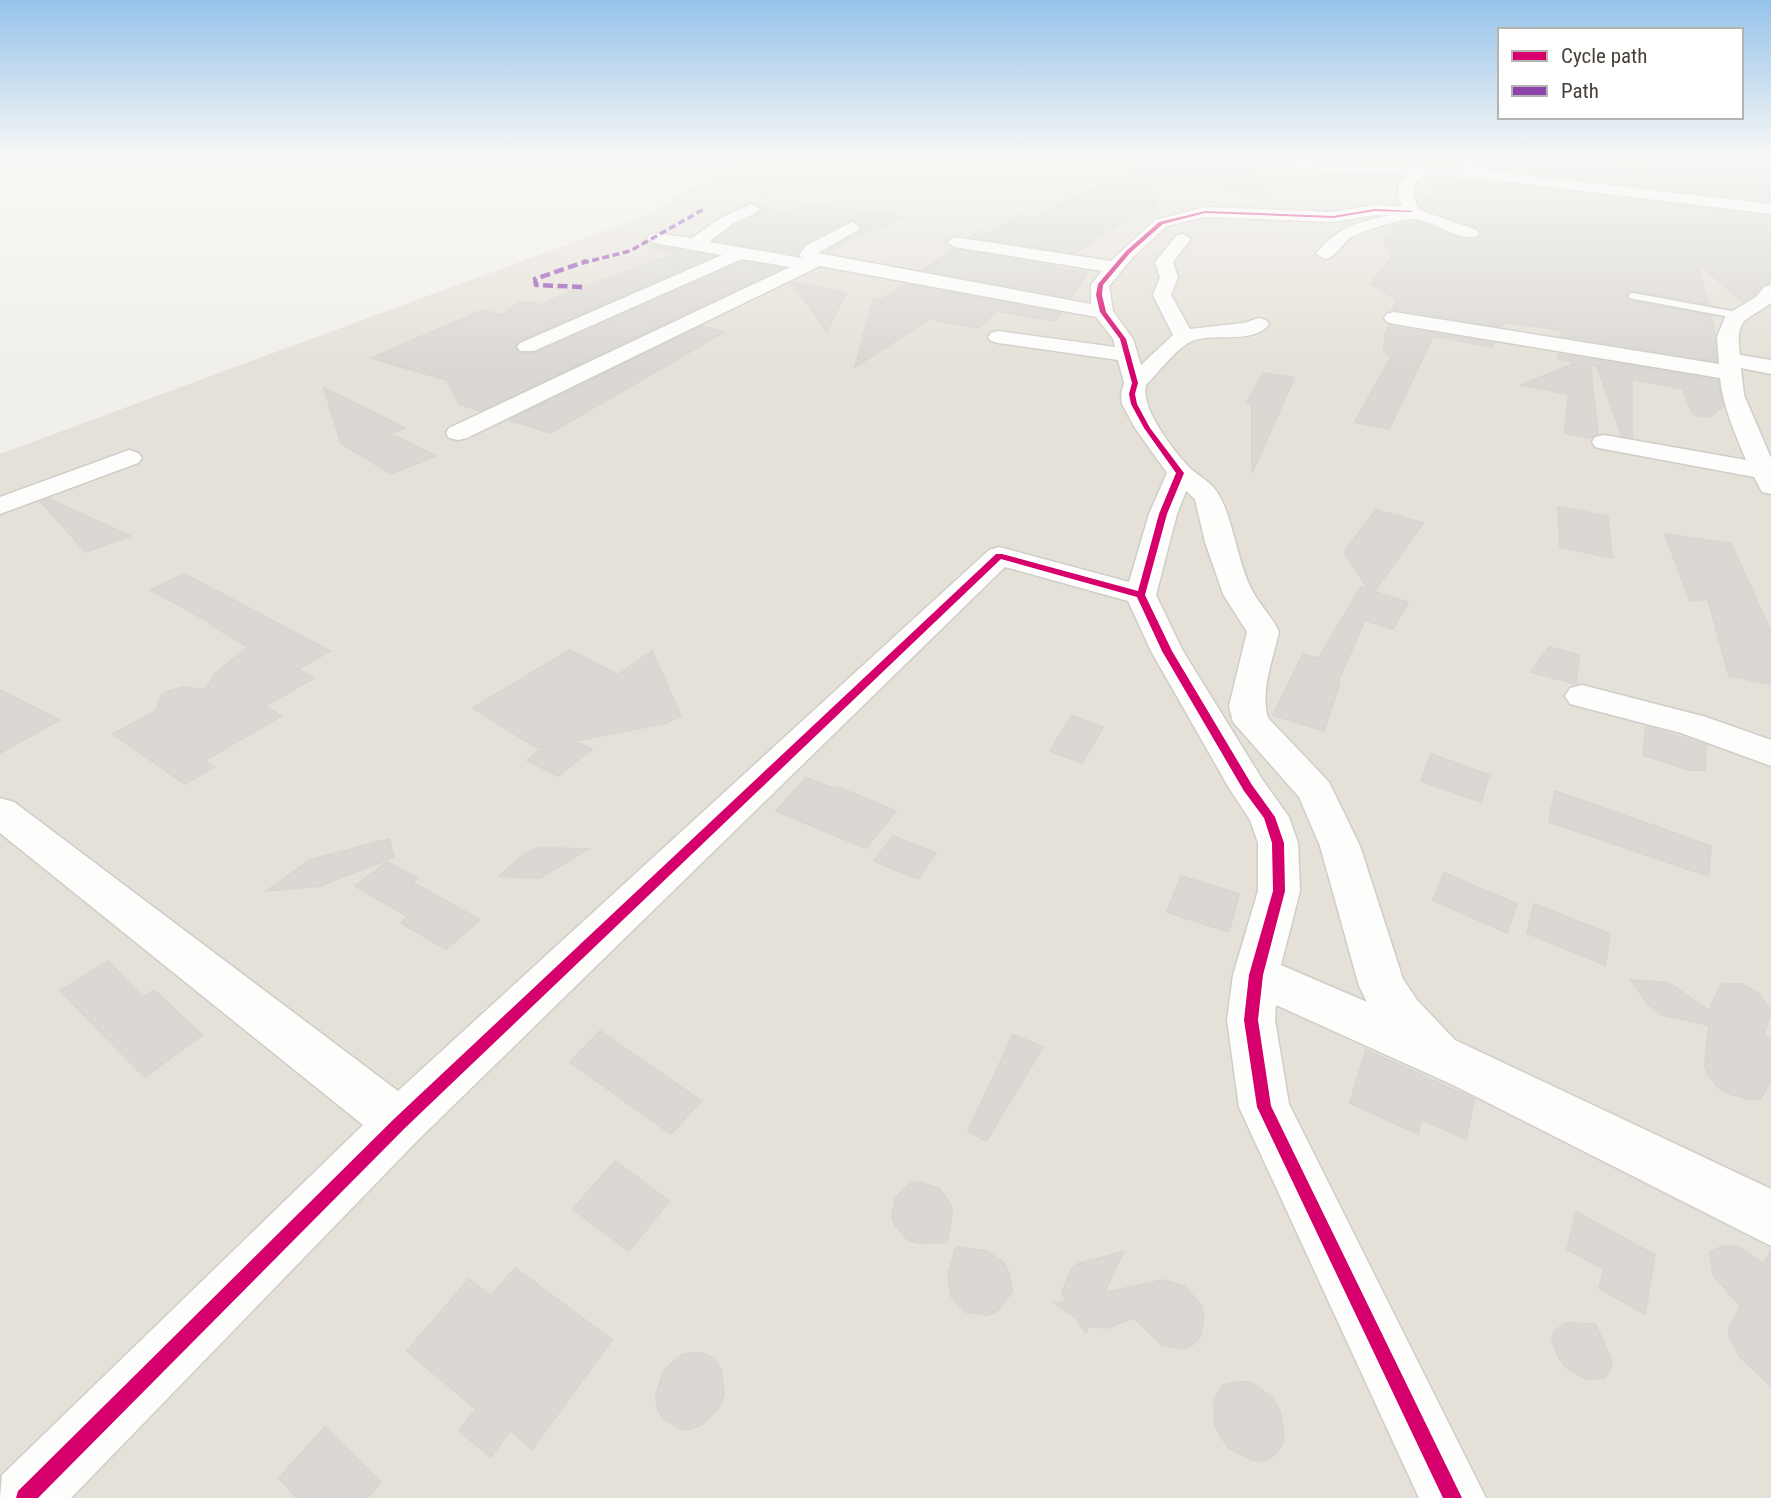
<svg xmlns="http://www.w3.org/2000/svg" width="1771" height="1498" font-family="'Roboto Condensed',sans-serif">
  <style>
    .residential { fill: #e5e1d8 }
    .building { fill: #dbd8d3; stroke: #d9d6d1; stroke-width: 2 }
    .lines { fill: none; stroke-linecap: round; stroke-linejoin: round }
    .service-casing { stroke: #cfcdc8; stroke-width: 4 }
    .minor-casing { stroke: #cfcdc8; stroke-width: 3 }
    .service { fill: #fdfdfc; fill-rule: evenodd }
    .minor { fill: #fdfdfc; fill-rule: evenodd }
    .quiet-far1 { stroke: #8e44ad; stroke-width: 3.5; stroke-dasharray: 7 3.5; stroke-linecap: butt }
    .quiet { stroke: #8e44ad; stroke-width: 4.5; stroke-dasharray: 10 4.5; stroke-linecap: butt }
    .cycleway-casing { stroke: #fff; stroke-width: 5 }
    .cycleway { fill: #d6006c; fill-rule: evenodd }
  </style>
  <rect width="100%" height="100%" fill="#f1efeb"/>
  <path class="residential" d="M744,157H1771V1498H0V454L649,214Z"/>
  <path class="building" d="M1130,157H1221L1231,164L1259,167L1265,194L1200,185L1146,183L1158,210L1140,209L1075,253L971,237L979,231L989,233L1021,215L1033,218L1130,170Z
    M1466,157H1532L1564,162L1568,158L1645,169V157H1771V201L1498,169Z
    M1433,178L1494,183L1771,217V283L1762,285L1754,295L1743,302L1697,262L1708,304L1633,290L1627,292L1629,301L1711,316L1715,334L1716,361L1561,336L1562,330L1504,322L1501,327L1393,309L1397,300L1371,284L1392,257L1384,239L1396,225L1420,223L1469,240L1477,239L1481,234L1478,228L1421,208L1419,204L1447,189L1426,187Z
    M806,204L901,217L826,252L859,232L861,225L851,220L806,243L797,254L715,240L735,225L759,214L761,207L788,212Z
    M656,246L713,256L519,341L514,347L518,353H535L742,262L781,268L480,411L459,404L447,380L371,358L483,310L502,315L518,303L529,302L541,305L572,291L679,253L651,248Z
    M953,249L1055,266L1052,268L1088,272L1071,298L923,270Z
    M793,282L846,293L827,331L792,283Z
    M904,284L1061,313L1055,321L996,311L979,328L929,319L855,367L874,298L881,300Z
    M1389,325L1394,327L1494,343L1492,347L1433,336L1389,429L1355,422L1391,357L1384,351L1385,334Z
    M702,326L724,332L550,433L510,420Z
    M1559,354L1718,380L1723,406L1710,417L1699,416L1692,413L1683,389L1632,379V437L1622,436L1597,366L1590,365L1598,434L1591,438L1565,433L1568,394L1521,385L1571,365L1572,361L1558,359Z
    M1263,373L1294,378L1252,473V404L1247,403Z
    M324,388L405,428L390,434L436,456L391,474L341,443Z
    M49,499L130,536L86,552L41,502Z
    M1558,507L1608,516L1612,558L1560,547Z
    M1376,510L1423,523L1374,592L1408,602L1393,629L1365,620L1337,683H1340L1324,731L1273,715L1303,654L1318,659L1361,587L1369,590L1344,552Z
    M1665,534L1731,544L1771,632V684L1729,676L1708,599L1690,601Z
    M184,574L330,651L298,669L314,678L265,706L281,716L204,761L214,767L185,784L113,734L156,711L161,696L168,691L183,687L206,690L214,675L248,647L211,625L213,624L151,590Z
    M1549,647L1579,655L1576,684L1531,672Z
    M570,650L618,675L652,651L681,716L666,723L574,741L592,749L558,776L527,760L545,746L537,748L473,708Z
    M0,690L59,720L0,753Z
    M1072,716L1103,727L1082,763L1050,751Z
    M1646,727L1706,745L1705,770H1689L1643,755Z
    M1431,754L1489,775L1481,802L1421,781Z
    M806,778L835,789L837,787L896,811L866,848L776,811Z
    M1555,791L1711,846L1708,876L1549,822Z
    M893,836L936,853L918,879L874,861Z
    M389,839L394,857L320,886L267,891L310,860Z
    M539,848L588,849L540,878L499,876L526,853Z
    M387,862L417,878L412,882L480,920L446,949L401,923L408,917L355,886Z
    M1444,873L1517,904L1507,933L1433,900Z
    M1181,876L1239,894L1229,932L1167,912Z
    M1534,904L1610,934L1605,965L1527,933Z
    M108,961L143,998L154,990L202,1035L145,1077L60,991Z
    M1631,980L1669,983L1711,1012L1712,1003L1722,984H1742L1759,994L1771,1011L1764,1036L1771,1039V1081L1760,1099H1748L1728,1093L1719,1088L1707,1073L1705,1066L1709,1025L1662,1015L1647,1003Z
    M600,1031L701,1101L671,1134L570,1062Z
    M1013,1035L1043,1047L986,1141L968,1131Z
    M1366,1050L1474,1099L1466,1139L1421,1119L1418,1134L1350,1103Z
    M615,1161L669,1201L629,1251L573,1209Z
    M920,1182L939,1188L951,1205L952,1215L947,1242L919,1243L908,1240L895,1225L892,1216L896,1197L910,1184Z
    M1576,1212L1655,1255L1645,1314L1599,1288L1604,1269L1567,1249Z
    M1730,1246L1742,1249L1764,1264L1771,1250V1386L1740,1357L1729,1336V1328L1741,1306L1713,1275L1710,1252L1721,1247Z
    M956,1247L986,1251L1004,1263L1009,1273L1012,1292L997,1311L987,1315L966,1312L951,1296L948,1275Z
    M1123,1252L1104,1293L1163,1280L1184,1286L1201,1305L1204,1317L1200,1337L1192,1345L1183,1349L1162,1345L1134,1318L1106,1328L1089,1326L1086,1333L1076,1318L1055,1303L1066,1301L1062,1292L1072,1268L1080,1263Z
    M515,1268L612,1340L532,1449L510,1430L491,1457L459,1431L476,1409L407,1351L469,1279L491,1296Z
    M1565,1323L1595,1324L1610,1356L1612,1366L1604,1378L1586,1379L1567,1368L1559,1358L1552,1340L1554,1332Z
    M693,1353L705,1354L714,1359L721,1369L724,1394L720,1406L703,1424L691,1429H680L662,1417L657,1407L656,1395L664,1370L682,1355Z
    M1238,1382H1250L1261,1389L1272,1398L1280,1411L1284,1437L1281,1447L1273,1456L1264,1461L1252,1460L1229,1448L1221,1437L1215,1425L1214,1400L1223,1385Z
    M325,1427L381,1482L367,1498H297L279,1478Z"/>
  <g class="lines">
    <defs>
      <path id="service" d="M1633,293L1736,312L1741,315L1736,318L1629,298V294Z"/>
      <path id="minor" d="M1224,157H1273L1355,166L1465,170L1438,157H1458L1497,172L1771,204V214L1494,180L1424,175C1409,187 1412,193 1419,210L1477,230L1479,233L1477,236C1456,242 1434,220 1413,219C1403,218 1359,232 1350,238C1341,245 1336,257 1325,259L1316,254C1336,227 1359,222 1390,215H1375L1333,222L1205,217L1167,226L1134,256L1109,286L1113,311L1133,339L1141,365L1173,335L1153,295L1160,277L1155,262L1177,235L1183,234L1191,239L1173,262L1178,277L1171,295L1190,329L1244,323L1259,318L1266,320L1269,324C1253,346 1210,331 1190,342C1176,349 1157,374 1146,385C1140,408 1173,450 1189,467C1198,476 1210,481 1217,492C1233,516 1237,563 1253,592C1260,606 1273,617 1279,632C1273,659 1260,691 1268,718L1329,782L1360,846L1403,979L1417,1000L1455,1040L1771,1189V1246L1453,1085L1276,1005L1275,1020L1289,1104L1486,1498H1419L1239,1107L1227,1020L1233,975L1258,891V843L1250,820L1229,788L1151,651L1128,601L1005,567L418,1140L71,1498H0L2,1475L363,1125L0,833V798L14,802L398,1091L989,550L999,547L1129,582L1149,514L1167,473L1135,428L1122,404L1121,394L1124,383L1118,360L998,343L991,341L988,337L991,333L998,331L1115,347L1113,339L1096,317L820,266L467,438L458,440L449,438L446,433L449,428L790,267L742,259L534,351H520L517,347L520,343L722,255L654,243L646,238L654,233L692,238L722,217L752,204L760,209L757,212L734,223L709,242L802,258L799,255L807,245L852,222L860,227L858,230L818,253L1091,304V285L1102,271L955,247L947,242L955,237L1111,261L1155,220L1205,207L1333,212L1375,205L1402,206C1397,193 1395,184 1407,175L1355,174L1231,161ZM1186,491L1195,499L1205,542L1223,594L1247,632L1229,706L1233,722L1299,797L1320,846L1359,986L1367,1002L1281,965L1300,891L1298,843L1289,817L1262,779L1183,651L1156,595L1177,514Z
        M1771,285V303C1745,322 1735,317 1740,355L1771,360V374L1741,368L1744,395L1771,458V494L1762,492L1754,477L1604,449L1595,447L1592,442L1595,437L1604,435L1746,460C1735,433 1723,407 1720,378L1394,324L1387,322L1384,318L1387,314L1394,312L1719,364L1717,337L1726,315L1756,297L1764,287Z
        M129,450L138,453L142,458L138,463L0,514V497Z
        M1582,685L1706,717L1771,740V766L1681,733L1570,704L1565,696L1570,688Z"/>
    </defs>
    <use href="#service" class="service-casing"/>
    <use href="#minor" class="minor-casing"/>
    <use href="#service" class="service"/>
    <use href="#minor" class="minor"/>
    <path class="quiet-far1" d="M582,263L630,251L704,209"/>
    <path class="quiet" d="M582,287L536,285L535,279L587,261"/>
    <defs>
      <path id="cycleway" d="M1375,209L1413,211L1411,212L1375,211L1333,218L1205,213L1163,224L1130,253L1103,285L1102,295L1106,312L1126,339L1138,383L1135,394L1137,404L1150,428L1184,473L1167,514L1145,595L1172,651L1252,785L1275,817L1284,843L1285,891L1263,975L1258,1020L1271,1106L1462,1498H1443L1257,1107L1244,1020L1249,975L1273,891L1272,843L1264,818L1244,791L1162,651L1137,597L1001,559L405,1128L38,1498H16L18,1491L395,1118L996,554H1002L1138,591L1159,514L1176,473L1144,428L1131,404L1129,394L1132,383L1120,339L1100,312L1096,295L1098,284L1126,251L1159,222L1205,211L1333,216Z"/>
    </defs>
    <use href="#cycleway" class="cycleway-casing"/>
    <use href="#cycleway" class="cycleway"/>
  </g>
  <linearGradient id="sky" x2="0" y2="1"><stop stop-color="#96c3ea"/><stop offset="0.43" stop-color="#f9f8f6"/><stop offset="1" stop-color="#f9f8f6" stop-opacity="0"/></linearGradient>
  <rect width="1771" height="367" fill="url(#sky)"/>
  <rect x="1498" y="28" width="245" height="91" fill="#ffffff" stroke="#b5b3af" stroke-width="2"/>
  <rect x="1512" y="51" width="35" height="10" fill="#d6006c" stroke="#b5b3af" stroke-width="2"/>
  <text x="1561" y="63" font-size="21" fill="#474137">Cycle path</text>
  <rect x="1512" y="86" width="35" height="10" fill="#8e44ad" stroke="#b5b3af" stroke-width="2"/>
  <text x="1561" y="98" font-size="21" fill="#474137">Path</text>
</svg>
